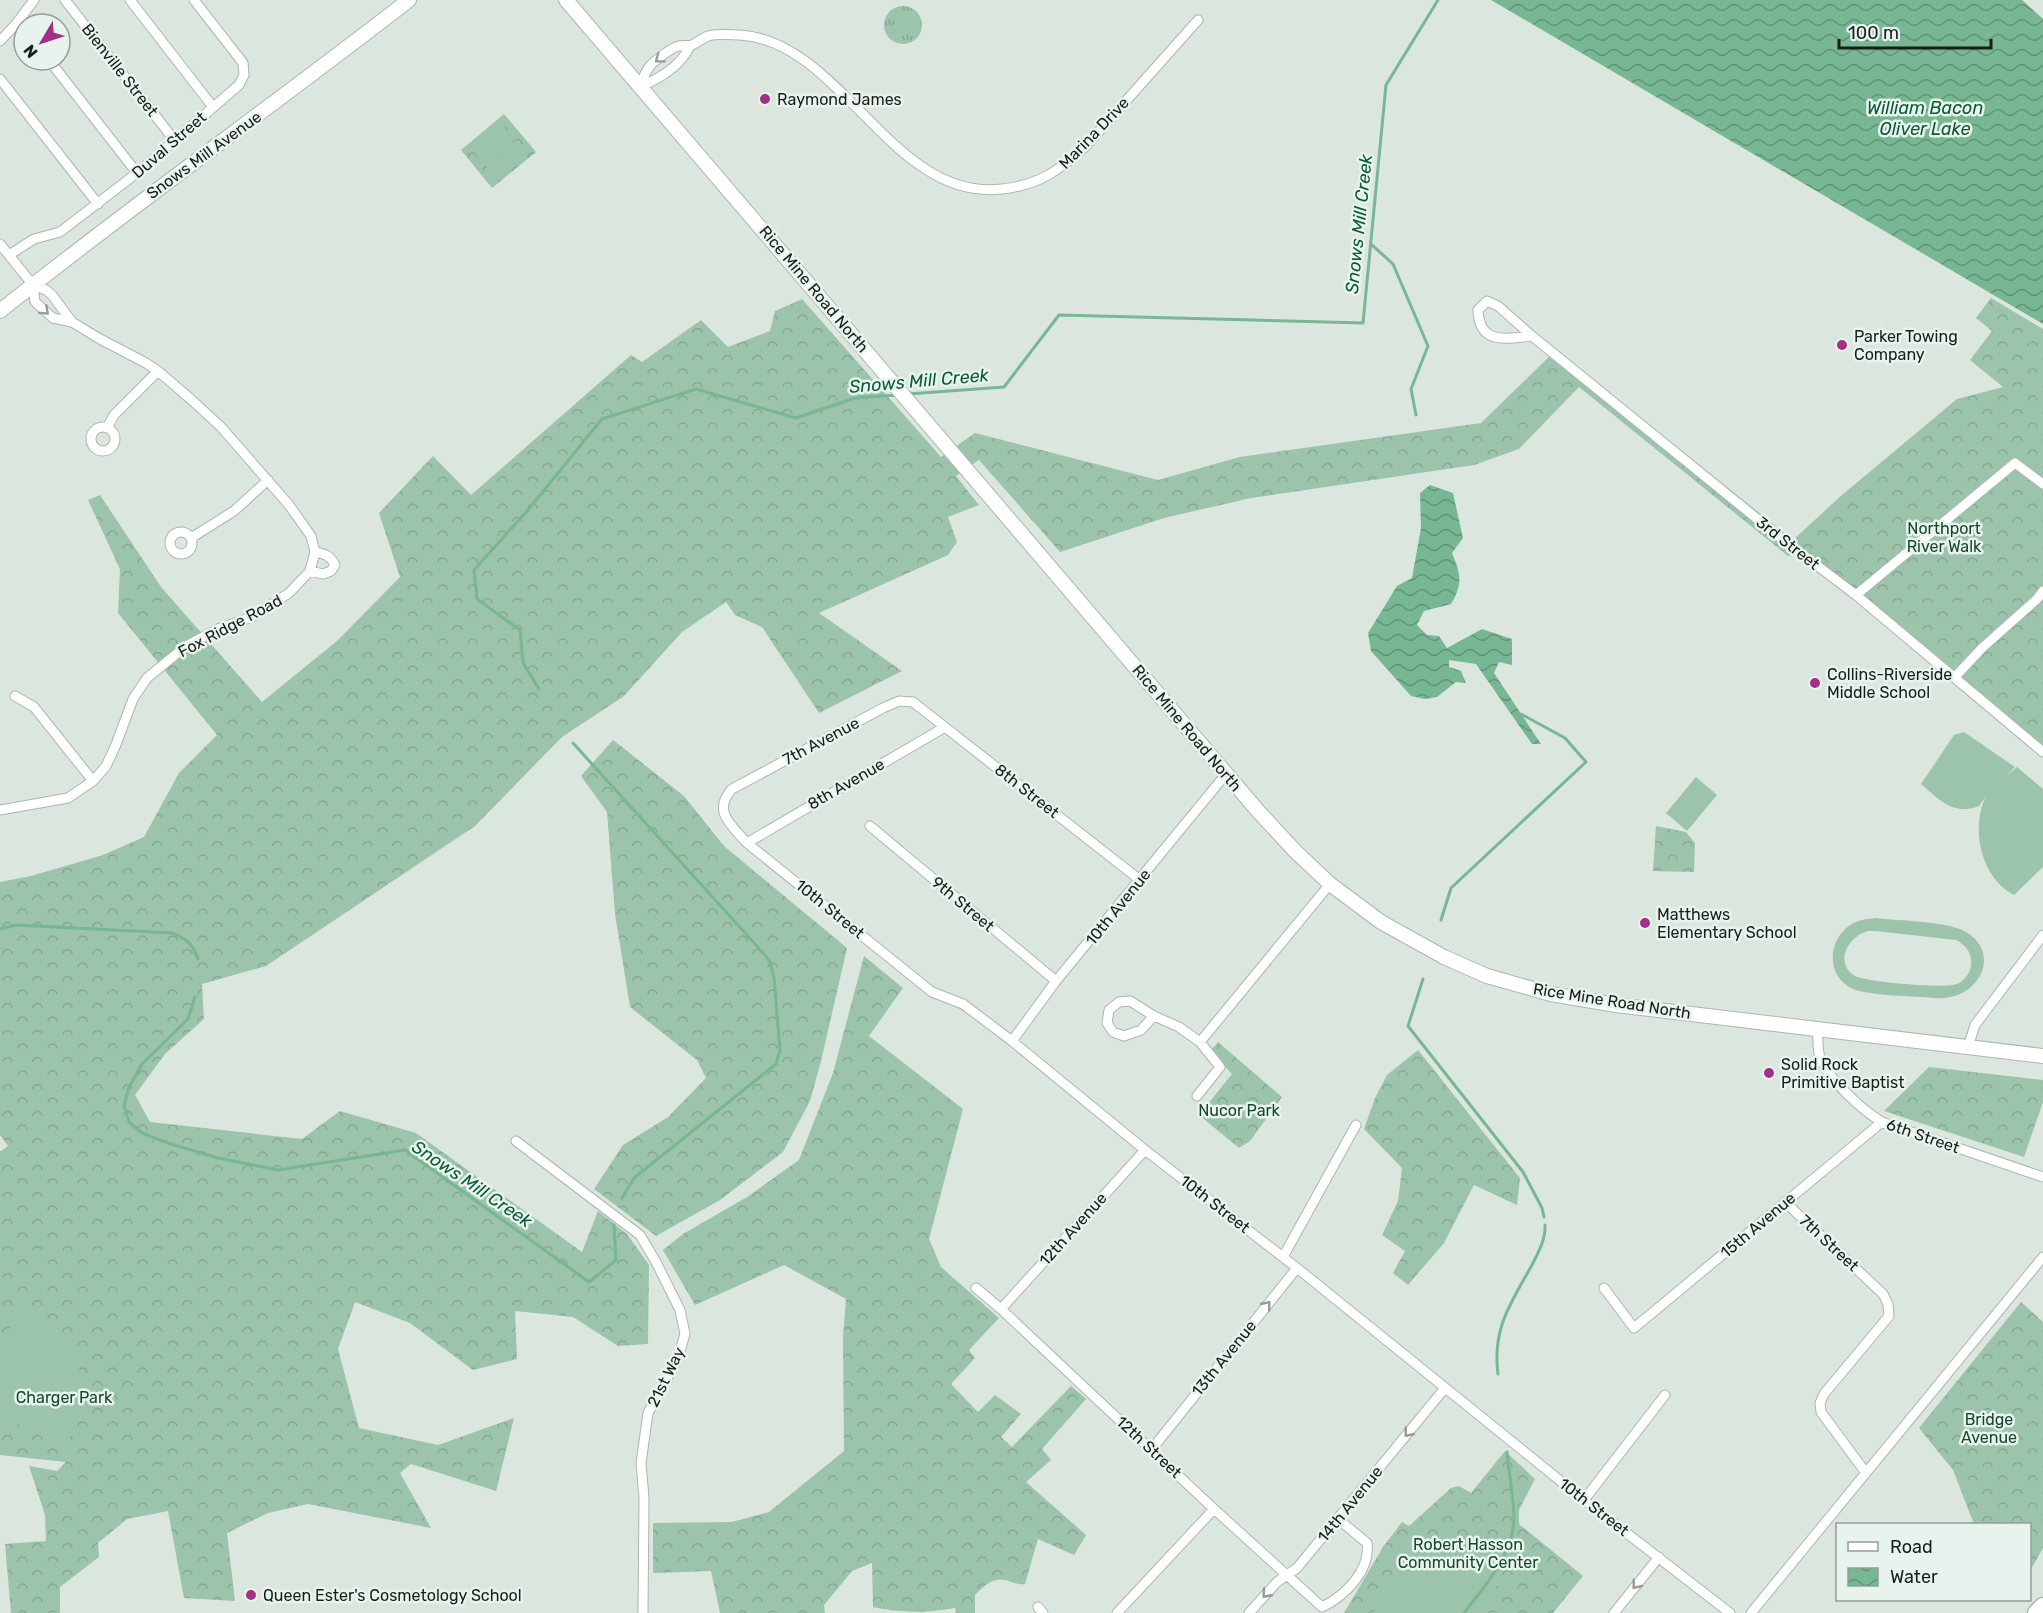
<svg xmlns="http://www.w3.org/2000/svg" width="2043" height="1613" font-family="Rubik,sans-serif">
  <style>
    .grass { fill: url(#grass-tufts) }
    .forest { fill: url(#forest-crowns) }
    .pitch { fill: #9cc3ac; fill-rule: evenodd }
    .water { fill: url(#water-waves) }
    .lines { fill: none; stroke-linecap: round; stroke-linejoin: round }
    .stream { stroke: #77b793; stroke-width: 3 }
    .street-casing { stroke: #acb6b0; stroke-width: 11 }
    .secondary-casing { stroke: #acb6b0; stroke-width: 16 }
    .highway-casing { stroke: #acb6b0; stroke-width: 19 }
    .street { stroke: #fff; stroke-width: 9 }
    .secondary { stroke: #fff; stroke-width: 14 }
    .highway { stroke: #fff; stroke-width: 16 }
    .oneway { stroke: #989998 }
    .poi-dot { fill: #a32f88; stroke: #e9f3ed; stroke-width: 2 }
    .labels { text-anchor: middle; dominant-baseline: central; stroke-width: 5; stroke-linejoin: round; paint-order: stroke }
    .street-label { font-size: 16px; fill: #191d1b; stroke: #e9f3ed }
    .poi-label { font-size: 16px; fill: #191d1b; stroke: #e9f3ed; text-anchor: start }
    .park-label { font-size: 16px; fill: #15482f; stroke: #e9f3ed }
    .water-label { font-size: 18px; font-style: italic; fill: #0b5b39; stroke: #e9f3ed }
  </style>
  <defs>
    <pattern id="grass-tufts" width="24" height="20" patternUnits="userSpaceOnUse" patternTransform="scale(1.5)"><rect width="24" height="20" fill="#9cc3ac"/><path d="M3 7l-1-3M5 7V3M7 7l1-3M15 17l-1-3M17 17v-4M19 17l1-3" fill="none" stroke="#86a793"/></pattern>
    <pattern id="forest-crowns" width="20" height="18" patternUnits="userSpaceOnUse" patternTransform="scale(1.5)"><rect width="20" height="18" fill="#9cc3ac"/><path d="M2 6a3 3 0 1 1 6 0M12 15a3 3 0 1 1 6 0" fill="none" stroke="#86a793"/></pattern>
    <pattern id="water-waves" width="16" height="10" patternUnits="userSpaceOnUse" patternTransform="scale(1.5)"><rect width="16" height="10" fill="#77b793"/><path d="M0 5q4-4 8 0t8 0" fill="none" stroke="#619477"/></pattern>
  </defs>
  <rect width="100%" height="100%" fill="#dbe6df"/>
  <path class="grass" d="M884 25a19 19 0 1 1 38 0a19 19 0 1 1-38 0Z"/>
  <path class="forest" d="M504,114L536,152L492,188L461,150Z
    M1991,298L2043,329V746L1805,552L1788,556L1579,387L1519,449L1474,465L1251,498L1164,518L1060,552L979,460L956,476L979,505L948,517L957,542L948,555L819,613L902,671L819,713L762,627L735,615L726,602L682,632L624,696L562,737L475,826L266,966L202,984L204,1019L165,1054L135,1095L150,1122L302,1139L340,1111L416,1133L582,1252L598,1211L627,1234L649,1265L648,1344L618,1346L573,1317L515,1311L517,1359L473,1370L410,1323L355,1302L338,1349L359,1428L438,1445L514,1418L496,1491L411,1464L400,1473L431,1528L308,1504L268,1513L227,1533L235,1601L184,1598L168,1511L127,1519L98,1543L99,1557L60,1587V1613H11L5,1544L46,1541L45,1515L29,1466L57,1471L66,1462L0,1455V1150L1,1151L8,1146L0,1135V882L31,876L103,855L144,837L179,773L217,735L118,613L120,569L88,500L100,495L161,587L262,702L337,641L400,577L379,513L433,456L471,495L631,355L642,362L701,320L728,347L770,331L775,311L802,299L941,457L975,433L1158,480L1240,457L1481,423L1556,350L1793,540L1842,495L1957,399L2003,387L1970,360L1992,331L1976,318Z
    M613,740L684,796L724,846L847,948L821,1061L810,1101L783,1152L720,1200L656,1236L594,1189L623,1145L668,1117L706,1078L697,1060L630,1007L615,914L607,812L581,776Z
    M1656,826L1686,832L1695,843L1694,872L1653,871Z
    M864,956L903,988L869,1036L963,1109L929,1239L941,1267L999,1318L969,1350L975,1358L951,1384L978,1412L995,1395L1021,1414L1001,1437L1012,1447L1071,1386L1086,1399L1042,1449L1051,1460L1026,1482L1086,1535L1074,1555L1038,1539L1025,1584C1017,1585 1013,1582 1005,1580C992,1577 983,1587 975,1595V1613H956L955,1608C928,1613 899,1613 873,1607L872,1563L852,1571L824,1605L825,1613H720L711,1571L653,1573V1523L732,1522L769,1512L844,1451L843,1338L846,1299L784,1265L695,1305L663,1250L683,1234L747,1197L799,1160L833,1073Z
    M1218,1042L1282,1097L1250,1141L1239,1148L1199,1115L1232,1074L1212,1053V1049Z
    M1418,1050L1520,1178L1517,1205L1474,1185L1444,1243L1408,1285L1393,1273L1405,1251L1382,1235L1398,1201L1402,1168L1364,1129L1375,1098L1387,1075Z
    M1929,1067L2043,1080V1102L2024,1157L1884,1111Z
    M2021,1302L2043,1322V1548L2030,1571V1524H1974L1953,1470L1919,1428Z
    M1505,1451L1535,1479L1519,1510V1524L1583,1576L1553,1613H1344L1383,1547L1402,1522L1409,1526L1451,1488L1459,1486L1471,1493Z"/>
  <path class="pitch" d="M501,123L512,136L482,161L471,148Z
    M516,140L527,153L496,179L485,165Z
    M1964,732L2015,767L2006,777L2017,767L2043,789V867L2014,895C1981,878 1970,829 1986,796L1979,806C1953,816 1940,800 1921,784L1954,735Z
    M1696,777L1717,795L1687,831L1666,813Z
    M1876,918C1899,921 1948,921 1966,932C2003,954 1978,1002 1935,998C1914,996 1871,996 1853,989C1826,977 1827,941 1850,925C1858,920 1867,919 1876,918ZM1868,931H1876L1956,940C1966,945 1973,954 1971,966C1970,975 1961,984 1953,985C1940,988 1866,982 1855,976C1833,962 1849,936 1868,931Z
    M21,1307C32,1312 44,1317 54,1325C81,1346 88,1393 76,1423C73,1432 68,1440 64,1448L0,1415V1347Z
    M1415,1531L1501,1581L1473,1613H1373Z"/>
  <path class="water" d="M1491,0H2022L2043,19V324Z
    M1430,485L1453,493L1463,538L1452,553C1461,574 1463,584 1451,604L1424,611L1417,625L1427,635L1439,636L1447,648L1482,629L1512,639V665L1499,662L1494,673L1541,744H1532L1476,664L1449,660V667L1461,671L1466,683L1456,682L1437,697L1425,699L1411,696L1371,651L1368,633L1397,586L1412,578L1421,528L1420,493Z"/>
  <g class="lines">
    <path class="stream" d="M1371,244L1393,264L1428,346L1411,389L1416,415
      M908,394L1004,387L1059,315L1363,323L1386,85L1438,0
      M539,689L523,663L520,630L477,599L474,570L528,510L602,419L696,389L796,418L855,398L898,395
      M573,743L765,955L770,962L774,978L780,1050L776,1064L634,1178L622,1198
      M1441,920L1451,888L1586,762L1565,738L1521,714
      M0,929L16,925L172,933C187,939 193,944 198,959
      M1423,979L1408,1026L1523,1172L1542,1208L1544,1217
      M195,997L188,1019L142,1064L129,1087L124,1106L129,1122L142,1133L171,1144L218,1158L278,1170L405,1150L589,1282L616,1260L614,1225
      M1498,1374C1492,1328 1511,1303 1532,1265C1538,1253 1546,1239 1545,1225
      M1464,1613C1486,1584 1514,1555 1514,1516C1513,1495 1509,1473 1507,1452"/>
    <defs>
      <path id="street" d="M65,0L175,141
        M130,0L213,107
        M0,41L16,24L34,0
        M49,60L137,173
        M0,79L98,204
        M640,87C643,80 645,71 650,66C654,61 674,46 679,46C684,45 688,46 692,45C698,42 703,38 708,36C717,33 731,35 740,35C842,41 892,202 1002,189C1039,185 1058,171 1085,147L1198,20
        M640,87C660,78 681,66 690,46
        M0,244L33,285L46,290L52,295L72,322
        M9,255L34,239L60,232L137,173L239,85L244,75L243,63L194,0
        M1487,301L1498,306L1532,336C1506,339 1479,345 1478,310Z
        M1532,336L1782,539L1856,595L2043,752
        M91 439a12 12 0 1 1 24 0a12 12 0 1 1-24 0Z
        M107,428L114,415L158,371
        M170 543a11 11 0 1 1 22 0a11 11 0 1 1-22 0Z
        M191,538L234,511L268,480
        M310,571L323,574L331,571L335,565C330,555 325,554 315,552
        M1856,595L2015,463L2043,484
        M1955,677L1982,648L2037,599L2043,591
        M15,696L34,707L93,781
        M0,810L68,798L93,781L106,766L115,747L133,699L147,678L186,646L218,629L252,617L289,593L310,571L315,552L311,536L289,505L221,427L194,402L158,371L146,363L100,339L72,322L53,318L35,302L33,285
        M870,826L1056,981
        M747,843L945,727
        M1140,880L913,702L899,701L883,708L732,789C712,811 731,825 747,843L932,992L963,1004L1012,1041L1145,1150L1297,1268L1584,1500L1730,1613
        M1154,1016L1141,1030L1124,1036L1113,1032L1107,1023L1109,1010L1119,1002L1130,1001L1154,1016L1179,1027L1200,1042L1330,884
        M1818,1029C1818,1038 1817,1049 1820,1057C1828,1079 1862,1110 1882,1122L2043,1177
        M1012,1041L1056,981L1226,774
        M1968,1047L1975,1025L2043,935
        M1197,1096L1220,1067L1200,1042
        M516,1141L640,1235L656,1262L680,1310L685,1334L678,1358L648,1413L641,1463L644,1498L643,1613
        M1785,1202L1883,1294L1888,1304L1889,1316L1824,1394L1820,1403L1821,1412L1866,1473
        M1283,1257L1356,1125
        M976,1288L1001,1309L1214,1509L1322,1607C1345,1596 1371,1570 1367,1543L1338,1519
        M1604,1288L1634,1328L1882,1122
        M1001,1309L1145,1150
        M1152,1449L1297,1268
        M1584,1500L1665,1395
        M1038,1607L1043,1613
        M1117,1613L1214,1509
        M1249,1613L1277,1582L1297,1568L1445,1388
        M1614,1613L1659,1557
        M1751,1613L2043,1257"/>
      <path id="secondary" d="M566,0L1258,811L1295,851L1330,884L1381,922L1444,957L1487,976L1551,994L1616,1005L2043,1056
        M0,311C134,204 274,105 409,0"/>
      <path id="highway" d="M2036,1613L2043,1606"/>
    </defs>
    <use href="#street" class="street-casing"/>
    <use href="#secondary" class="secondary-casing"/>
    <use href="#highway" class="highway-casing"/>
    <use href="#street" class="street"/>
    <use href="#secondary" class="secondary"/>
    <use href="#highway" class="highway"/>
  </g>
  <defs><path id="oneway-chevron" d="M-2-3.5L2.5 0L-2 3.5" fill="none" stroke-width="1.6" stroke-linecap="round" stroke-linejoin="round" transform="scale(1.5)"/></defs>
  <g class="oneway">
    <use href="#oneway-chevron" transform="translate(659 59) rotate(143)"/>
    <use href="#oneway-chevron" transform="translate(45 311) rotate(42)"/>
    <use href="#oneway-chevron" transform="translate(1267 1305) rotate(-51)"/>
    <use href="#oneway-chevron" transform="translate(1408 1433) rotate(129)"/>
    <use href="#oneway-chevron" transform="translate(1636 1585) rotate(129)"/>
    <use href="#oneway-chevron" transform="translate(1266 1594) rotate(132)"/>
  </g>
  <g class="poi-dot">
    <circle cx="765" cy="99" r="6"/>
    <circle cx="1842" cy="345" r="6"/>
    <circle cx="1815" cy="683" r="6"/>
    <circle cx="1645" cy="923" r="6"/>
    <circle cx="1769" cy="1073" r="6"/>
    <circle cx="251" cy="1595" r="6"/>
  </g>
  <g class="labels">
    <g class="street-label">
      <text transform="translate(120 70) rotate(52)">Bienville Street</text>
      <text transform="translate(1094 133) rotate(-46)">Marina Drive</text>
      <text transform="translate(169 145) rotate(-41)">Duval Street</text>
      <text transform="translate(204 155) rotate(-36)">Snows Mill Avenue</text>
      <text transform="translate(814 289) rotate(50)">Rice Mine Road North</text>
      <text transform="translate(1788 543) rotate(38)">3rd Street</text>
      <text transform="translate(230 626) rotate(-28)">Fox Ridge Road</text>
      <text transform="translate(1187 728) rotate(50)">Rice Mine Road North</text>
      <text transform="translate(821 741) rotate(-28)">7th Avenue</text>
      <text transform="translate(846 784) rotate(-30)">8th Avenue</text>
      <text transform="translate(1027 791) rotate(38)">8th Street</text>
      <text transform="translate(963 904) rotate(40)">9th Street</text>
      <text transform="translate(1118 907) rotate(-51)">10th Avenue</text>
      <text transform="translate(830 909) rotate(39)">10th Street</text>
      <text transform="translate(1612 1001) rotate(9)">Rice Mine Road North</text>
      <text transform="translate(1923 1136) rotate(19)">6th Street</text>
      <text transform="translate(1215 1204) rotate(38)">10th Street</text>
      <text transform="translate(1758 1225) rotate(-40)">15th Avenue</text>
      <text transform="translate(1073 1229) rotate(-48)">12th Avenue</text>
      <text transform="translate(1829 1243) rotate(43)">7th Street</text>
      <text transform="translate(1224 1358) rotate(-51)">13th Avenue</text>
      <text transform="translate(666 1377) rotate(-64)">21st Way</text>
      <text transform="translate(1149 1447) rotate(43)">12th Street</text>
      <text transform="translate(1350 1504) rotate(-51)">14th Avenue</text>
      <text transform="translate(1594 1507) rotate(38)">10th Street</text>
    </g>
    <g class="poi-label">
      <text x="777" y="99">Raymond James</text>
      <text x="1854" y="336">Parker Towing<tspan x="1854" dy="18">Company</tspan></text>
      <text x="1827" y="674">Collins-Riverside<tspan x="1827" dy="18">Middle School</tspan></text>
      <text x="1657" y="914">Matthews<tspan x="1657" dy="18">Elementary School</tspan></text>
      <text x="1781" y="1064">Solid Rock<tspan x="1781" dy="18">Primitive Baptist</tspan></text>
      <text x="263" y="1595">Queen Ester's Cosmetology School</text>
    </g>
    <g class="park-label">
      <text x="1944" y="528">Northport<tspan x="1944" dy="18">River Walk</tspan></text>
      <text x="1239" y="1110">Nucor Park</text>
      <text x="64" y="1397">Charger Park</text>
      <text x="1989" y="1419">Bridge<tspan x="1989" dy="18">Avenue</tspan></text>
      <text x="1468" y="1544">Robert Hasson<tspan x="1468" dy="18">Community Center</tspan></text>
    </g>
    <g class="water-label">
      <text x="1925" y="108">William Bacon<tspan x="1925" dy="21">Oliver Lake</tspan></text>
      <text transform="translate(1359 224) rotate(-84)">Snows Mill Creek</text>
      <text transform="translate(919 381) rotate(-5)">Snows Mill Creek</text>
      <text transform="translate(472 1184) rotate(34)">Snows Mill Creek</text>
    </g>
  </g>
  <rect x="1836" y="1523" width="195" height="78" fill="#e9f3ed" stroke="#969d99" stroke-width="1.5"/>
  <rect x="1848" y="1542" width="30" height="9" fill="#ffffff" stroke="#969d99" stroke-width="1.5"/>
  <text x="1890" y="1553" font-size="18" fill="#191d1b">Road</text>
  <rect x="1848" y="1568" width="30" height="18" fill="url(#water-waves)" stroke="#969d99" stroke-width="1.5"/>
  <text x="1890" y="1583" font-size="18" fill="#191d1b">Water</text>
  <g transform="translate(42 42) rotate(231)"><circle r="28" fill="#e9f3ed" stroke="#969d99" stroke-width="1.5"/>
  <path d="M0-4.5L10 22L0 15L-10 22Z" fill="#a32f88"/>
  <text y="-9" font-size="16" font-weight="bold" text-anchor="middle" fill="#191d1b">N</text>
  </g>
  <path d="M1839 39v9h152v-9" fill="none" stroke="#191d1b" stroke-width="3"/>
  <text x="1848" y="39" font-size="18" fill="#191d1b" stroke="#e9f3ed" stroke-width="4.5" paint-order="stroke">100 m</text>
</svg>
